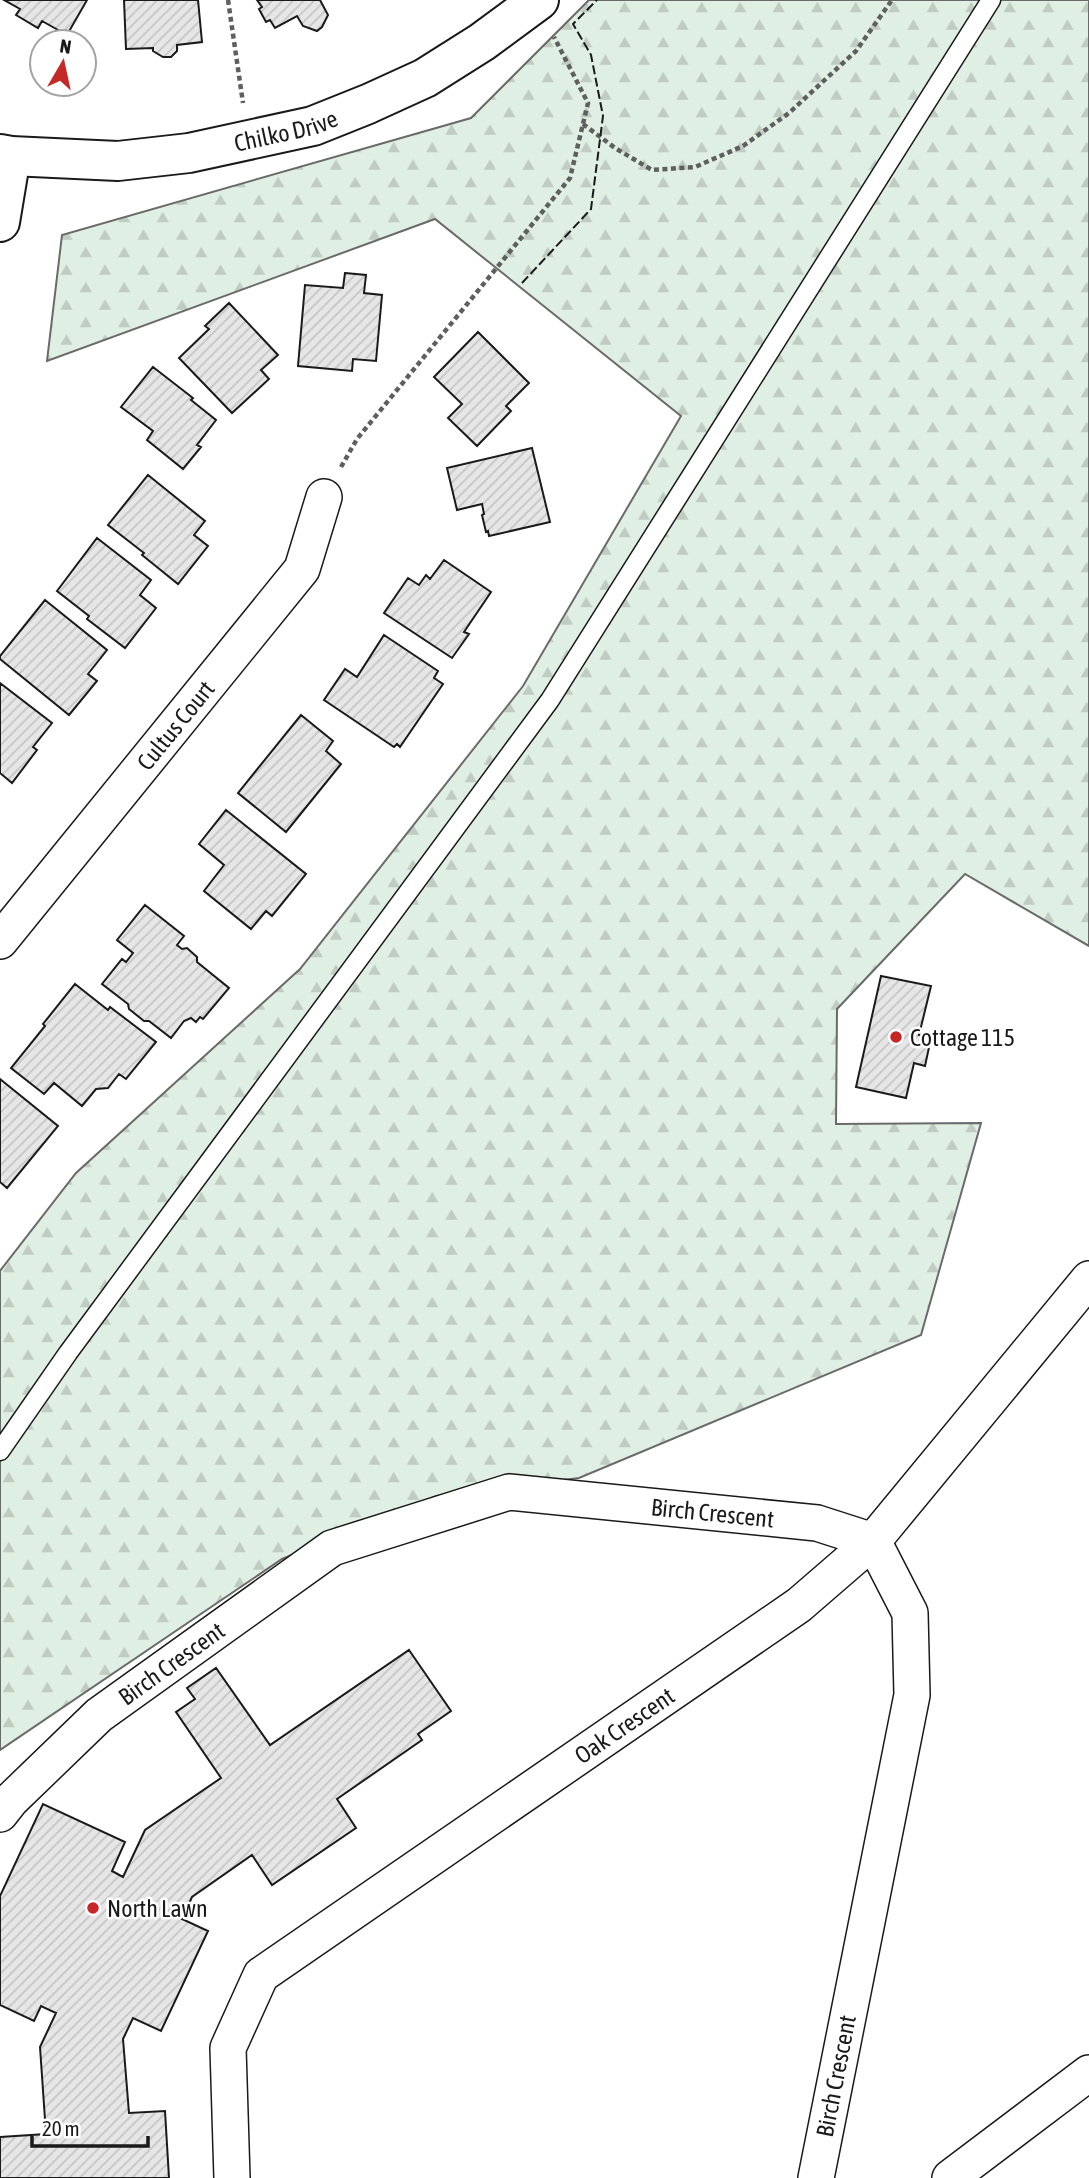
<svg xmlns="http://www.w3.org/2000/svg" width="1089" height="2178" font-family="'Asap Condensed',sans-serif">
  <style>
    .forest { fill: url(#forest-firs); stroke: #6a6a6a; stroke-width: 2 }
    .building { fill: url(#building-hatch); stroke: #1a1a1a; stroke-width: 2 }
    .lines { fill: none; stroke-linecap: round; stroke-linejoin: round }
    .lane-casing { stroke: #1a1a1a; stroke-width: 21 }
    .street-casing { stroke: #1a1a1a; stroke-width: 38 }
    .secondary-casing { stroke: #1a1a1a; stroke-width: 42 }
    .path { stroke: #5f5f5f; stroke-width: 4.5; stroke-dasharray: 5 3.5; stroke-linecap: butt }
    .lane { stroke: #fff; stroke-width: 18 }
    .street { stroke: #fff; stroke-width: 35 }
    .secondary { stroke: #fff; stroke-width: 38 }
    .fence { stroke: #1a1a1a; stroke-width: 2; stroke-dasharray: 9 3.5; stroke-linecap: butt }
    .poi-dot { fill: #c62828; stroke: #fff; stroke-width: 2.5 }
    .labels { text-anchor: middle; dominant-baseline: central; stroke-width: 5; stroke-linejoin: round; paint-order: stroke }
    .street-label { font-size: 24px; fill: #1a1a1a; stroke: #fff }
    .poi-label { font-size: 24px; fill: #1a1a1a; stroke: #fff; text-anchor: start }
  </style>
  <defs>
    <pattern id="forest-firs" width="22" height="20" patternUnits="userSpaceOnUse" patternTransform="scale(1.75)"><rect width="22" height="20" fill="#e0efe3"/><path d="M5 1l3.5 6h-7zM16 11l3.5 6h-7z" fill="#c0ccc2"/></pattern>
    <pattern id="building-hatch" width="6" height="6" patternUnits="userSpaceOnUse" patternTransform="scale(1.75)"><rect width="6" height="6" fill="#e6e6e6"/><path d="M-1 1l2-2M0 6l6-6M5 7l2-2" fill="none" stroke="#c5c5c5"/></pattern>
  </defs>
  <rect width="100%" height="100%" fill="#fff"/>
  <path class="forest" d="M589,0H1089V946L965,874L837,1009L836,1124L981,1123L921,1335L579,1478L436,1496L282,1559L0,1750V1271L76,1173L300,969L523,686L681,416L435,219L47,361L62,235L471,118Z"/>
  <path class="building" d="M4,0H87L67,35L42,21L38,28L16,15L20,9Z
    M124,0H198L202,42L177,45V51L171,57H163L153,51V48L126,49Z
    M257,0H320L328,15L322,27L317,31L303,26L297,16L275,28L270,20L266,22L259,9L262,7Z
    M345,273L366,275L364,293L382,295L376,361L353,359L352,371L298,366L305,285L343,288Z
    M229,303L278,355L261,370L269,379L232,413L179,358L209,329L205,326Z
    M478,332L529,383L506,406L511,411L477,446L448,418L462,404L434,377Z
    M153,367L193,398L191,400L216,420L197,445L201,447L183,469L147,440L153,431L121,407Z
    M532,448L550,522L489,536L488,531L486,532L482,515L484,514L482,504L457,510L447,468Z
    M148,475L205,521L194,535L208,546L178,584L142,555L144,553L108,525Z
    M97,538L151,580L140,595L156,608L125,648L87,619L89,616L57,591Z
    M444,560L491,592L464,632L469,634L452,658L384,613L408,578L419,585L426,575L430,579Z
    M45,600L107,650L88,674L97,681L69,715L0,659V656Z
    M384,635L438,671L434,678L443,684L400,747L397,744L394,747L324,700L345,669L357,677Z
    M0,683L52,723L33,747L37,750L12,783L0,773Z
    M301,715L333,741L326,751L341,764L286,832L238,793Z
    M226,810L306,874L272,916L266,911L251,929L204,891L224,865L199,844Z
    M145,905L184,936L177,945L182,949L187,948L197,957V962L229,988L203,1019L200,1017L196,1022L191,1018L184,1021L171,1038L149,1021H144L129,1009L128,1004L102,984L122,959L126,962L133,953L117,940Z
    M881,976L931,986L919,1035L931,1038L925,1066L914,1063L906,1098L856,1087Z
    M75,984L108,1010L110,1007L156,1042L126,1079L119,1074L108,1088L96,1089L82,1106L54,1083L44,1094L11,1068L45,1026L43,1024Z
    M0,1079L58,1126L7,1188L0,1182Z
    M409,1650L451,1711L418,1734L422,1740L337,1799L356,1828L272,1885L252,1855L192,1897L182,1919L208,1931L161,2031L133,2018L123,2039L129,2113L165,2111L169,2178H0V2137L46,2134L40,2047L56,2013L41,2006L34,2021L0,2005V1896L43,1804L125,1842L112,1871L123,1877L145,1830L221,1778L176,1712L195,1699L187,1688L216,1668L270,1745Z"/>
  <g class="lines">
    <defs>
      <path id="lane" d="M0,1451L68,1353L550,700L991,0"/>
      <g id="street">
        <path id="s1" d="M0,941L302,569L324,497"/>
        <path id="s2" d="M0,1814L11,1800L99,1715L332,1548L509,1492L817,1523L873,1541L910,1613L912,1695L816,2178"/>
        <path id="s3" d="M232,2178L228,2048L261,1975L799,1605L873,1541L1089,1279"/>
        <path d="M950,2178L1089,2073"/>
      </g>
      <g id="secondary">
        <path id="s4" d="M0,154L11,156L118,161L189,153L313,126L368,104L425,78L482,42L539,0"/>
        <path d="M0,222L11,156"/>
      </g>
    </defs>
    <use href="#lane" class="lane-casing"/>
    <use href="#street" class="street-casing"/>
    <use href="#secondary" class="secondary-casing"/>
    <path class="path" d="M228,0L243,103
      M583,124L615,148L652,170L695,167L743,146L789,113L856,51L892,0
      M341,467L357,439L570,178L588,103L554,37"/>
    <use href="#lane" class="lane"/>
    <use href="#street" class="street"/>
    <use href="#secondary" class="secondary"/>
    <path class="fence" d="M522,283L591,209L603,116L591,55L573,24L597,0"/>
  </g>
  <g class="poi-dot">
    <circle cx="896" cy="1037" r="7"/>
    <circle cx="93" cy="1908" r="7"/>
  </g>
  <g class="labels">
    <g class="street-label">
      <text stroke="none"><textPath href="#s4" startOffset="289">Chilko Drive</textPath></text>
      <text stroke="none"><textPath href="#s1" startOffset="278">Cultus Court</textPath></text>
      <text stroke="none"><textPath href="#s2" startOffset="817">Birch Crescent</textPath></text>
      <text stroke="none"><textPath href="#s2" startOffset="229">Birch Crescent</textPath></text>
      <text stroke="none"><textPath href="#s3" startOffset="651">Oak Crescent</textPath></text>
      <text transform="translate(836 2076) rotate(-79)">Birch Crescent</text>
    </g>
    <g class="poi-label">
      <text x="910" y="1037">Cottage 115</text>
      <text x="107" y="1908">North Lawn</text>
    </g>
  </g>
  <g transform="translate(63 63) rotate(9)"><circle r="33" fill="#ffffff" stroke="#a3a3a3" stroke-width="2"/>
  <path d="M0-5L12 26L0 18L-12 26Z" fill="#c62828"/>
  <text y="-10" font-size="19" font-weight="bold" text-anchor="middle" fill="#1a1a1a">N</text>
  </g>
  <path d="M32 2136v10h116v-10" fill="none" stroke="#1a1a1a" stroke-width="3.5"/>
  <text x="42" y="2136" font-size="21" fill="#1a1a1a" stroke="#ffffff" stroke-width="5" paint-order="stroke">20 m</text>
</svg>
